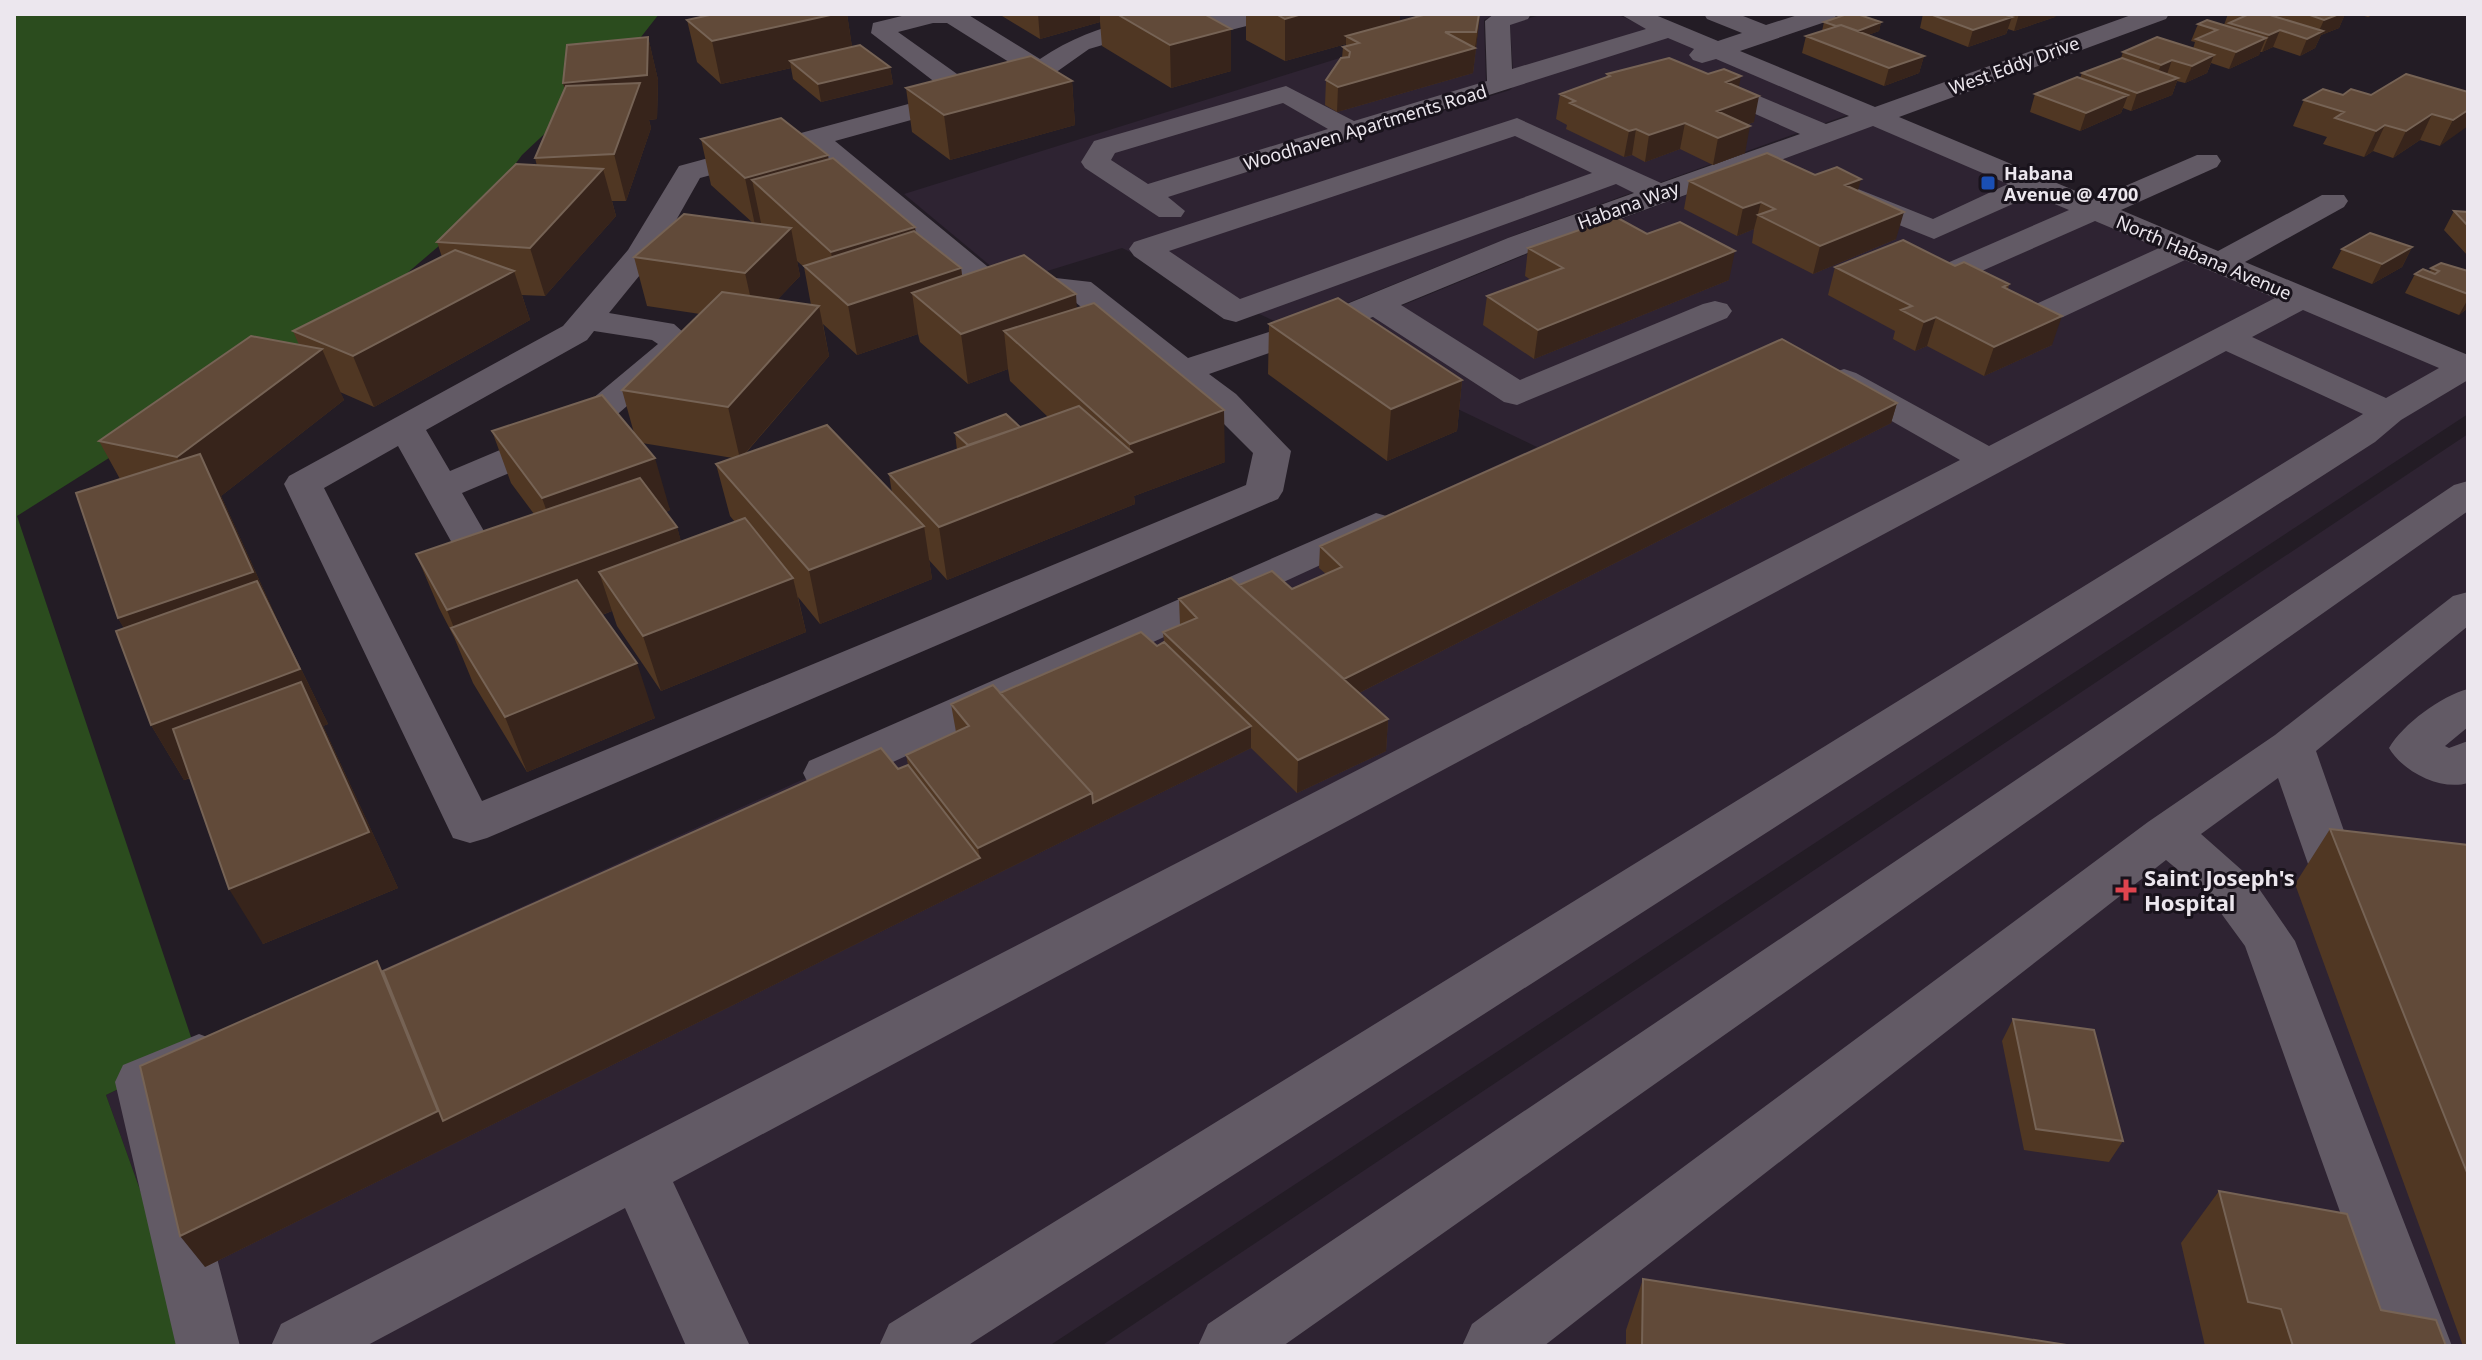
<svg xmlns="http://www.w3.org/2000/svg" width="2482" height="1360" font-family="'Noto Sans',sans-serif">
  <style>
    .built { fill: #2e2332 }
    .green { fill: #2b4c1e }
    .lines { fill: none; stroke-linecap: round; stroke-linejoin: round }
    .minor { fill: #625a65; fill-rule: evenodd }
    .wall { fill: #503723; fill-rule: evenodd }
    .shaded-wall { fill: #37241b }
    .building { fill: #614a39; stroke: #766355; stroke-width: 2 }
    .transit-dot { fill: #1a4fb4; stroke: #19131c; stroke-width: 3 }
    .health-dot { fill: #e0444e; stroke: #19131c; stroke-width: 3 }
    .labels { text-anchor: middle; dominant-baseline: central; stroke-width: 6; stroke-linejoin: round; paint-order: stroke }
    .far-street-label { font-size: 18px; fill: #ece7ee; stroke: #19131c }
    .far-poi-label { font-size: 18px; font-weight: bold; fill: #ece7ee; stroke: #19131c; text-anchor: start }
    .poi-label { font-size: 22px; font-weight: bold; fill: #ece7ee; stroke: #19131c; text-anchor: start }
  </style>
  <rect width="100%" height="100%" fill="#231c25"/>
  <path class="built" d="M1481,14H1496L1484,20L1486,82L1143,204L1510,90L1514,86L1510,24L1543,14H1616L1850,114L1518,234L1303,321L1326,337L1532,252L1875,125L2468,378V414L1049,1346H196L106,1095L1537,447L1122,248L1031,276L999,273L904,194Z
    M2468,434V1346H1101Z"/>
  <path class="green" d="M14,14H659L623,60L522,155L481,210L323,345L193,405L17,516L196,1052L106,1095L196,1346H14Z"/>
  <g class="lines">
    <path class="minor" d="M910,14H967L1040,59C1117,7 1190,14 1277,14L1274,19L1223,32L1188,20L1089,49L1038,85L835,141L993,271L1091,282L1188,358L1315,317L1508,238L1634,193L1616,184L1236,322L1224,319L1134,256L1129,249L1134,242L1517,118L1661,183L1800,134L1695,87L1691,81L1695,75L1704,73L1826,124L1849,116L1716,59L1702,63L1693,60L1689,55L1694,49L1668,38L1168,197L1185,211L1181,217H1159L1085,168L1081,162L1094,141L1286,86L1354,121L1487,81L1485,21L1494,14H1531L1528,19L1510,25L1512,69L1646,29L1620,14H1653L1718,41L1742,33L1707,19L1704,14H1738L1766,25L1801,14H1837L1834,19L1740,51L1875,107L2134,14H2169L2166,19L1899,117L2095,199L2197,155H2217L2221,161L2217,167L2121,210L2218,251L2322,195H2344L2348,201L2344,207L2245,262L2468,355V380L2401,420L2375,442L967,1346H879L889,1324L2363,414L2226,351L673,1182L750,1346H686L625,1208L366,1346H271L281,1324L1960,460L1832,387L1826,380L1832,373L1844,369L1856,373L1989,446L2275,298L2185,260L2048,324L2036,327L2024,324L1938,281L1933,274L1938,267L2069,210L2033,195L1934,239L1837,200L1833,194L1837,188L1848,185L1933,219L2008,184L1873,126L1530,252L1401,305L1520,380L1703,304L1715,301L1727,304L1732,311L1727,318L1517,405L1504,402L1373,317L1209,374L1236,394L1291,451L1283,491L1278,499L487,838L470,843L453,838L284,484L289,476L563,326L628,250L679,166L949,93L871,33L873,23ZM933,23H947L1023,71L974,86L898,32ZM1283,103L1328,129L1148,184L1111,160L1115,153ZM1515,136L1592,173L1240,299L1169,251ZM809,148L973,287L1070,298L1210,410L1253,453L1246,485L482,801L324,488L398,446L462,561L476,564L490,561L496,552L462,493L588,440L690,351L693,341L674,324L609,313L657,254L700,178ZM2095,221L2159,248L2036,304L1975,274ZM2303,310L2439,368L2386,398L2252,337ZM594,331L652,340L658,344L562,424L450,471L426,430L587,340Z
      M2468,481V511L1283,1346H1198L1208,1324L2454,485Z
      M1376,513L1390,517L1396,525L1390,533L843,785L826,790L809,785L803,773L809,761Z
      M2468,592V626L2316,751L2364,888L2357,901L2339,907L2321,901L2278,778L2201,834L2253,880L2295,941L2452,1346H2388L2245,946L2207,894L2166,860L1544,1346H1462L1472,1324L2148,822L2275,735L2453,596Z
      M2468,689V727L2445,746L2449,748L2468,741V783C2441,791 2403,772 2389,748C2403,724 2441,696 2468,689Z
      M199,1034L218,1041L227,1057L218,1073L174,1094L240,1346H176L115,1082L123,1065Z"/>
  </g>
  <path class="wall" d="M847,14L852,47L890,67L893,84L821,102L793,79L791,68L721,84L697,62L687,20Z
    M1002,14H1204L1231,71L1171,88L1102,46L1100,22L1040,39L1002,16Z
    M1246,14H1400L1399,22L1418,16L1413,14H1480L1473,73L1337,112L1325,105L1326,80L1342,58L1343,47H1346V44L1285,61L1246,40Z
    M1923,14H2056L2055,17L2014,31L2008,29L2006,34L1968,47L1920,28Z
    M2228,14H2345L2339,28L2321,35L2315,48L2300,56L2273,47L2262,52H2260L2259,55L2229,69L2211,63L2207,73L2185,83L2177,81L2172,95L2131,111L2123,108L2121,113L2080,131L2030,112L2035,94L2080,78L2082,73L2121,58L2123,52L2193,49L2195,42L2191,41L2198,24L2224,25Z
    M2357,14H2375L2368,17Z
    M1824,22H1881L1879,31L1868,35L1924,56L1919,73L1884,86L1802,53L1806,36L1822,31Z
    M648,37L658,80L657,119L649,120L651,128L626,201H612L616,216L545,296L522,295L530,320L374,407L340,392L344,400L221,496L280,626L328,724L323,726L398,888L263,944L191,778L184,780L151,725L124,628L118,618L120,479L99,441L299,345L293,331L442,257L437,242L537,166L535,158L565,90L563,83Z
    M1607,74L1739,87L1754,122L1746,125L1745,153L1713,165L1680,149L1645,162L1632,155L1624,157L1566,129L1567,125L1556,119L1560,94L1606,78Z
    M1072,81L1075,125L950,160L912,132L906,88Z
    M2468,92L2440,146L2420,140L2393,158L2373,151L2364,157L2323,144L2327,137L2293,126L2304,100L2343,95H2371Z
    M701,139L828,159L916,233L961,268L962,276L1077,308L1225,462L1134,496L1135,504L947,580L929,560L932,579L820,624L798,597L806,632L661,691L617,626L612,611L602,615L655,718L527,772L473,683L454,637L439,608L416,554L534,514L511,483L492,431L634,433L622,390L700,314L647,306L634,257L753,223L711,185ZM797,261L804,267L811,305L777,300L800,276ZM823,324L857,355L918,334L920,342L968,384L1008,369L1010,381L1048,417L1020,427L955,433L957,450L889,474L892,493L745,454L829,356ZM642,443L733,458L716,464L730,516L735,522L681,542L677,527L666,512L670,510Z
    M1815,175L1858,191L1896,239L1813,274L1752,243L1754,229L1737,236L1684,209L1689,181Z
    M2454,211L2468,212V256L2444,230Z
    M2412,247L2402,267L2372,284L2332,268L2342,249Z
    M1528,248L1729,280L1534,359L1483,325L1487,296L1531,280L1525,276Z
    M1955,266L2009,284L2008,289L2052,345L1984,376L1927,346L1915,351L1893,339L1895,331L1828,295L1835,267Z
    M2431,268L2468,271V308L2459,315L2405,293L2415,274L2430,271Z
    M1269,324L1462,380L1457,431L1387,461L1268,374Z
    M1897,403L1891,423L1359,693L1388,719L1386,751L1297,793L1251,748L205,1267L383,971L898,769L908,765L906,755L956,732L951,704L1000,693L1157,646L1164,642L1163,632L1180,625L1179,599L1238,585L1292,589L1326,574L1319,568L1320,546Z
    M2330,829L2468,845V1346H2463L2295,884Z
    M2013,1019L2123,1141L2109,1162L2024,1150L2002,1041Z
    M2219,1191L2381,1310L2446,1346H2205L2181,1243Z
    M1643,1279L2073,1346H1626V1330Z"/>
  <path class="shaded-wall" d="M835,14H847L853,54L790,61L791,68L721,84L712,41Z
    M1038,14H1100V22L1040,39Z
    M1302,14H1400L1399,29L1346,36V44L1285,61V19Z
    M1480,14L1473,73L1337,112L1338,87L1475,48Z
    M2019,14H2056L2055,17L2014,31Z
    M2339,14H2345L2339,28L2321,35L2315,48L2300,56L2307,39L2318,33L2324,20Z
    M2012,17L2006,34L1968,47L1973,30Z
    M1881,22L1879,31L1851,41L1853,33Z
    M1231,29V71L1171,88L1170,45Z
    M2280,30L2273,47L2262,52L2269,35Z
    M648,37L658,80L657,119L649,120L651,128L626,201L614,154L575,127L563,83Z
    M2266,38L2259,55L2229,69L2236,52Z
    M2214,55L2207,73L2185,83L2192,66Z
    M1924,56L1919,73L1884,86L1889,68Z
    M2172,60L2166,77L2154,82L2161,65Z
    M890,67L893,84L821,102L818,84Z
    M1741,76L1736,102L1726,82Z
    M2178,78L2172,95L2131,111L2137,93Z
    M1072,81L1075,125L950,160L944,115Z
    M2128,95L2121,113L2080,131L2086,113Z
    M1759,96L1754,122L1715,136L1717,111Z
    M2468,110V126L2440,146L2453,120Z
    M2432,114L2420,140L2393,158L2406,131Z
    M1685,123L1680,149L1645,162L1649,135Z
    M2385,125L2373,151L2364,157L2376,131Z
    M1750,126L1745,153L1713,165L1718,138Z
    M1636,129L1632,155L1624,157L1629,131Z
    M828,155L836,201L752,180L761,223L755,225L745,178Z
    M603,169L616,216L545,296L530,248Z
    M1861,179L1854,206L1845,185Z
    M1761,202L1754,229L1737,236L1743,208Z
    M1904,212L1896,239L1813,274L1820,246Z
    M915,227L922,275L839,298L831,252Z
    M791,228L800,276L756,322L745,273Z
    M2412,247L2402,267L2372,284L2382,264Z
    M1735,251L1729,280L1534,359L1538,330Z
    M961,268L967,317L912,293L918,334L857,355L848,305Z
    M514,271L530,320L374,407L353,356Z
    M1076,294L1079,343L1004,331L1008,369L968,384L961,334Z
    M2468,299V308L2459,315Z
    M819,306L829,356L740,459L728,407Z
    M2062,316L2052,345L1984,376L1994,347Z
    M1936,317L1927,346L1915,351L1924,322Z
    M322,349L344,400L221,496L280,626L328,724L323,726L398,888L263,944L229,889L321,727L184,780L151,725L150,673L118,618L204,509L177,457Z
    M1462,380L1457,431L1387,461L1391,409Z
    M1897,403L1891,423L1335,705L1336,683Z
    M1224,410L1225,462L1134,496L1135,504L947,580L939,527L1130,452V444Z
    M655,458L670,510L561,551L542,498Z
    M924,526L932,579L820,624L809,570Z
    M677,527L692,581L599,572L612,611L472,664L461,646L447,610Z
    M793,578L806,632L661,691L643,636Z
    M637,663L655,718L527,772L505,717Z
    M1388,719L1386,751L1297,793L1298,760Z
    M1251,726V748L205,1267L180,1236L377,961L395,993L980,858L978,848L1092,793Z"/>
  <path class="building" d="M714,14H835L712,41L687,20Z
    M1117,14H1204L1231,29L1170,45Z
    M1276,14H1302L1285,19Z
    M1427,14H1479L1476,32H1445L1475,48L1338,87L1326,80L1341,58L1349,57L1350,52L1343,47L1359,43L1346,36Z
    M1847,14H1857L1881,22L1858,31L1841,25L1836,26L1824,22Z
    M1930,14H2003L2012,17L1973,30Z
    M2243,14H2277L2273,16L2323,31L2307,39L2280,30L2269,35L2229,23L2247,15Z
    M2307,14H2339L2324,20Z
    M2207,20L2266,38L2236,52L2196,39L2217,30L2198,24Z
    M1841,25L1924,56L1889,68L1806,36Z
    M648,37L647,75L563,83L567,45Z
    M2157,37L2214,55L2192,66L2172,60L2161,65L2123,52Z
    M860,45L890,67L818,84L790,61Z
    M1031,56L1072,81L944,115L906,88Z
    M1669,58L1708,74L1724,69L1741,76L1726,82L1759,96L1717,111L1750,126L1718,138L1685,123L1649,135L1636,129L1629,131L1570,103L1575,101L1560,94L1610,76L1607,74Z
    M2122,58L2178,78L2137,93L2082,73Z
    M2406,74L2468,92V110L2453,120L2432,114L2406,131L2385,125L2376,131L2335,118L2344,112L2304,100L2323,89L2343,95L2351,89L2371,95Z
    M2077,77L2128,95L2086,113L2035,94Z
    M640,83L614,154L535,158L566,86Z
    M781,118L828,155L745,178L701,139Z
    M1767,153L1815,175L1837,167L1861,179L1845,185L1904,212L1820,246L1758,215L1775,209L1761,202L1743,208L1689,181Z
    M833,158L915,227L831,252L752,180Z
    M516,164L603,169L530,248L437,242Z
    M2454,211L2468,212V226Z
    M684,214L791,228L745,273L634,257Z
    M1616,217L1647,234L1680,222L1735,251L1538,330L1487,296L1563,268L1528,248Z
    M914,231L961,268L848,305L804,266Z
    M2370,233L2412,247L2382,264L2342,249Z
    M1903,240L1955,266L1964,262L2009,284L2003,287L2062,316L1994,347L1936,317L1924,322L1901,310L1912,306L1835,267Z
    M455,250L514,271L353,356L293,331Z
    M1024,255L1076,294L961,334L912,293Z
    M2441,263L2468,271V294L2415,274L2423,269L2435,274L2439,271L2431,268Z
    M722,292L819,306L728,407L622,390Z
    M1338,298L1462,380L1391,409L1269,324Z
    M1094,303L1224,410L1130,444L1004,331Z
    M251,336L322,349L177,457L99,441Z
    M1782,339L1897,403L1344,679L1239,585L1272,571L1292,589L1342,567L1320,546Z
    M602,395L655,458L542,498L492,431Z
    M1079,406L1132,452L939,527L889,474Z
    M1006,414L1020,427L968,445L955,433Z
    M827,425L924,526L809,570L716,464Z
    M200,454L253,572L118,618L76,493Z
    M640,478L677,527L447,610L416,554Z
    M745,518L793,578L643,636L599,572Z
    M1231,578L1388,719L1298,760L1163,632L1197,618L1179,599Z
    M577,580L637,663L505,717L451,628Z
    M257,581L300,669L151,725L116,631Z
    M1141,632L1157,646L1164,642L1251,726L1093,803L1092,793L1000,693Z
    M301,682L369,832L229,889L173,729Z
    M993,685L1092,793L978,848L906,755L969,726L951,704Z
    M881,748L898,769L908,765L980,858L443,1121L383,971Z
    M2330,829L2468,845V1175Z
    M377,961L438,1111L180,1236L140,1066Z
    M2013,1019L2094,1030L2123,1141L2036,1129Z
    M2219,1191L2347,1214L2381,1310L2436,1320L2446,1346H2293L2281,1309L2248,1302Z
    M1643,1279L2073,1346H1642Z"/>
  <rect class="transit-dot" x="1980" y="175" width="16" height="16" rx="4"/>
  <path class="health-dot" d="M2122 878h8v8h8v8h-8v8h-8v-8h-8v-8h8z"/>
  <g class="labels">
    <g class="far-street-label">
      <text transform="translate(2014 65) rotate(-20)">West Eddy Drive</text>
      <text transform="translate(1365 127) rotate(-17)">Woodhaven Apartments Road</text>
      <text transform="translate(1628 205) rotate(-20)">Habana Way</text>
      <text transform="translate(2204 257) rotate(23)">North Habana Avenue</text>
    </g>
    <g class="far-poi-label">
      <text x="2004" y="173">Habana<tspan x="2004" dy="21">Avenue @ 4700</tspan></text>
    </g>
    <g class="poi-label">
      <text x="2144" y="877">Saint Joseph's<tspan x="2144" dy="25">Hospital</tspan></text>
    </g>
  </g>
  <rect width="2482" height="1360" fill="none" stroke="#ece7ee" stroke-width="32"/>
</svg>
